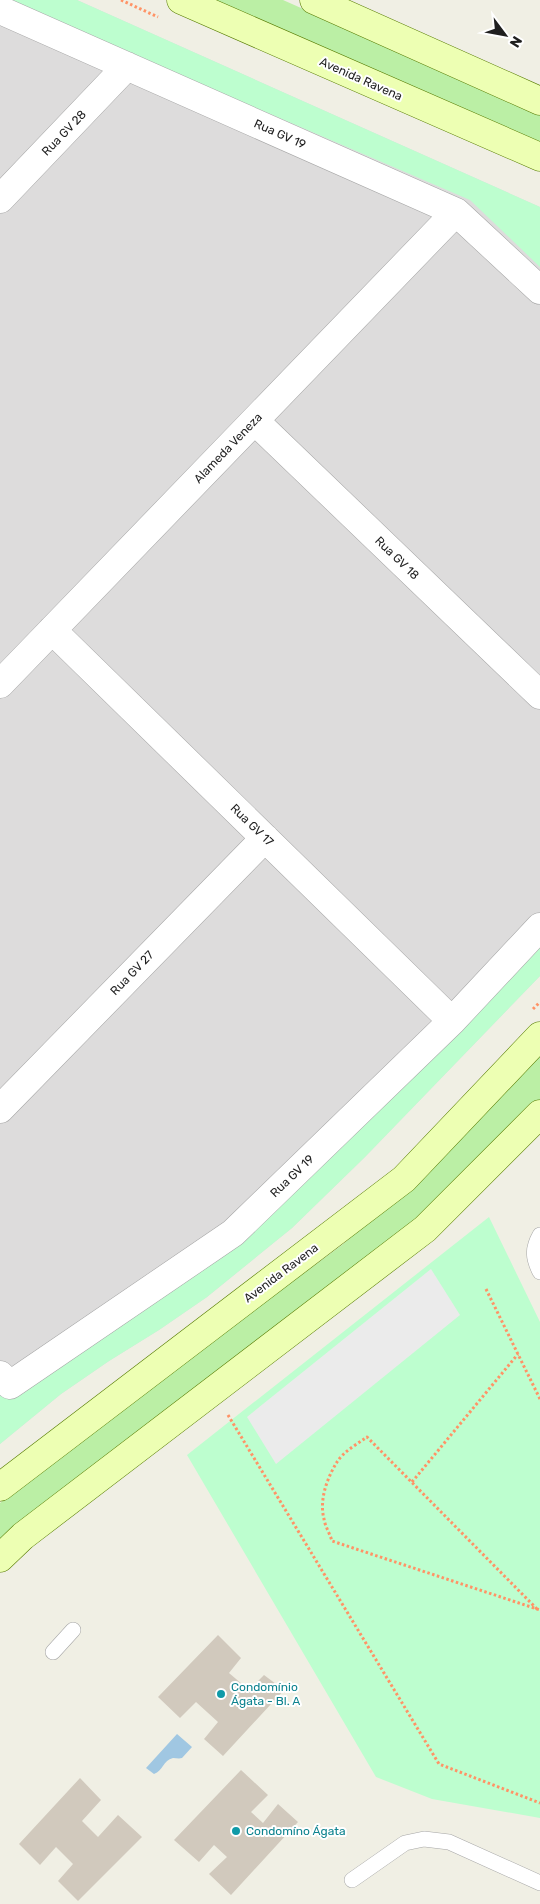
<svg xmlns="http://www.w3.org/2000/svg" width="540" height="1904" font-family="Rubik,sans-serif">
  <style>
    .residential { fill: #dddcdc }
    .grass { fill: #bbefa5 }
    .park { fill: #bdfecf }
    .parking { fill: #ebebeb }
    .water { fill: #a0c7e2 }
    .building { fill: #d1c9bd }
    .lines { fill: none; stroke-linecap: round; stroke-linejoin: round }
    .lane-casing { stroke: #a6a6a6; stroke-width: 16 }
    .street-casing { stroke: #a6a6a6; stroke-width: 29 }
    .secondary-casing { stroke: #567b00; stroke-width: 29 }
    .path { stroke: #ff9366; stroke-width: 3; stroke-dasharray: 2.5 2.5; stroke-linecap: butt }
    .lane { stroke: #fff; stroke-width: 15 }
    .street { stroke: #fff; stroke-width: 28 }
    .secondary { stroke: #edffb3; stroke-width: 28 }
    .culture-dot { fill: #0f9aa8; stroke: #fff; stroke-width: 2 }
    .labels { text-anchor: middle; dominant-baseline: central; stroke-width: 4; stroke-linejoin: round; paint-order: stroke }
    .street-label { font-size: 12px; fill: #1f1f1f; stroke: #fff }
    .culture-label { font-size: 12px; fill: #0d838f; stroke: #fff; text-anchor: start }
  </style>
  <rect width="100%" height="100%" fill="#f0efe4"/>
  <path class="residential" d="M0,0H77L540,207V976L365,1157L292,1228L207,1297L159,1330L109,1361L61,1394L0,1444Z"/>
  <path class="grass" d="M211,0H283L540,114V146Z
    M540,1052V1100L459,1181L397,1240L0,1547V1503L40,1469L342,1245L379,1213Z"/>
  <path class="park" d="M10,0H77L540,207V267L470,200L140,58Z
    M540,941V976L365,1157L292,1228L207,1297L159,1330L109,1361L61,1394L0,1444V1392L237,1244Z
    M489,1217L540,1322V1818L432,1799L376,1777L187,1455Z"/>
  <path class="parking" d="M431,1269L460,1315L276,1464L247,1417Z"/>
  <path class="water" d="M177,1734L192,1747L182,1758C179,1759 176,1758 173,1758C163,1760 163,1771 154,1774L146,1768Z"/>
  <path class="building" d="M218,1635L241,1658L229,1673L249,1690L264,1675L284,1690L223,1756L204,1739L218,1722L196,1702L180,1718L158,1697Z
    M241,1770L268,1795L251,1812L263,1823L278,1804L298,1822L231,1895L209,1874L227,1857L214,1845L199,1862L174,1840Z
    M80,1778L101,1800L82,1821L98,1837L118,1815L142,1837L78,1901L58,1881L73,1864L56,1847L40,1865L19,1844Z"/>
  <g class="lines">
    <defs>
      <path id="lane" d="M540,1235C532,1249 533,1258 540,1272
        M53,1652L73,1630
        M352,1880L405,1843L424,1839L449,1842L540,1883"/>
      <path id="street" d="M0,10L456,212L540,290
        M0,199L127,66
        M255,421L540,695
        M52,630L452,1021
        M0,684L456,212
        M0,1109L265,838
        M0,1375L10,1385L233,1233L452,1021L540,927"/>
      <path id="secondary" d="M181,0L540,157
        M314,0L540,101
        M0,1487L404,1179L540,1036
        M0,1558L23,1536L425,1229L540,1114"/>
    </defs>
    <use href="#lane" class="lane-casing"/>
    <use href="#street" class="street-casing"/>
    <use href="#secondary" class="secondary-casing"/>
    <path class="path" d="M121,0L158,17
      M533,1009L540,1002
      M486,1289L540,1399
      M228,1415L439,1764L540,1803
      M412,1482L518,1354
      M537,1609L367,1437C357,1444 343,1452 337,1462C327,1478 319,1500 324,1519C325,1526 330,1534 332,1541L537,1609L540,1610"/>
    <use href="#lane" class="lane"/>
    <use href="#street" class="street"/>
    <use href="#secondary" class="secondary"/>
  </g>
  <g class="culture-dot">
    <circle cx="221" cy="1694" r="5"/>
    <circle cx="236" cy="1831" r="5"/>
  </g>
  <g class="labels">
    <g class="street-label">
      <text transform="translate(361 79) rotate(24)">Avenida Ravena</text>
      <text transform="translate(64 133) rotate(-46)">Rua GV 28</text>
      <text transform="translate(280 134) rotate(24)">Rua GV 19</text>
      <text transform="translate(228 448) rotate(-46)">Alameda Veneza</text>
      <text transform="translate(397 558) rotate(44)">Rua GV 18</text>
      <text transform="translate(252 825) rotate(44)">Rua GV 17</text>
      <text transform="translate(132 973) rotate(-46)">Rua GV 27</text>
      <text transform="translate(292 1176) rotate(-44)">Rua GV 19</text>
      <text transform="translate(281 1273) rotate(-37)">Avenida Ravena</text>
    </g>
    <g class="culture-label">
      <text x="231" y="1687">Condomínio<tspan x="231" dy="14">Ágata - Bl. A</tspan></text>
      <text x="246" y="1831">Condomíno Ágata</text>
    </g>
  </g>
  <g transform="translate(505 35) rotate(122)" stroke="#ffffff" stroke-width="4" paint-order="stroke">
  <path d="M0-4L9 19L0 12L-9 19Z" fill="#1f1f1f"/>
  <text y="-8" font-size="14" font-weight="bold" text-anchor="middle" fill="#1f1f1f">N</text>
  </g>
</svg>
